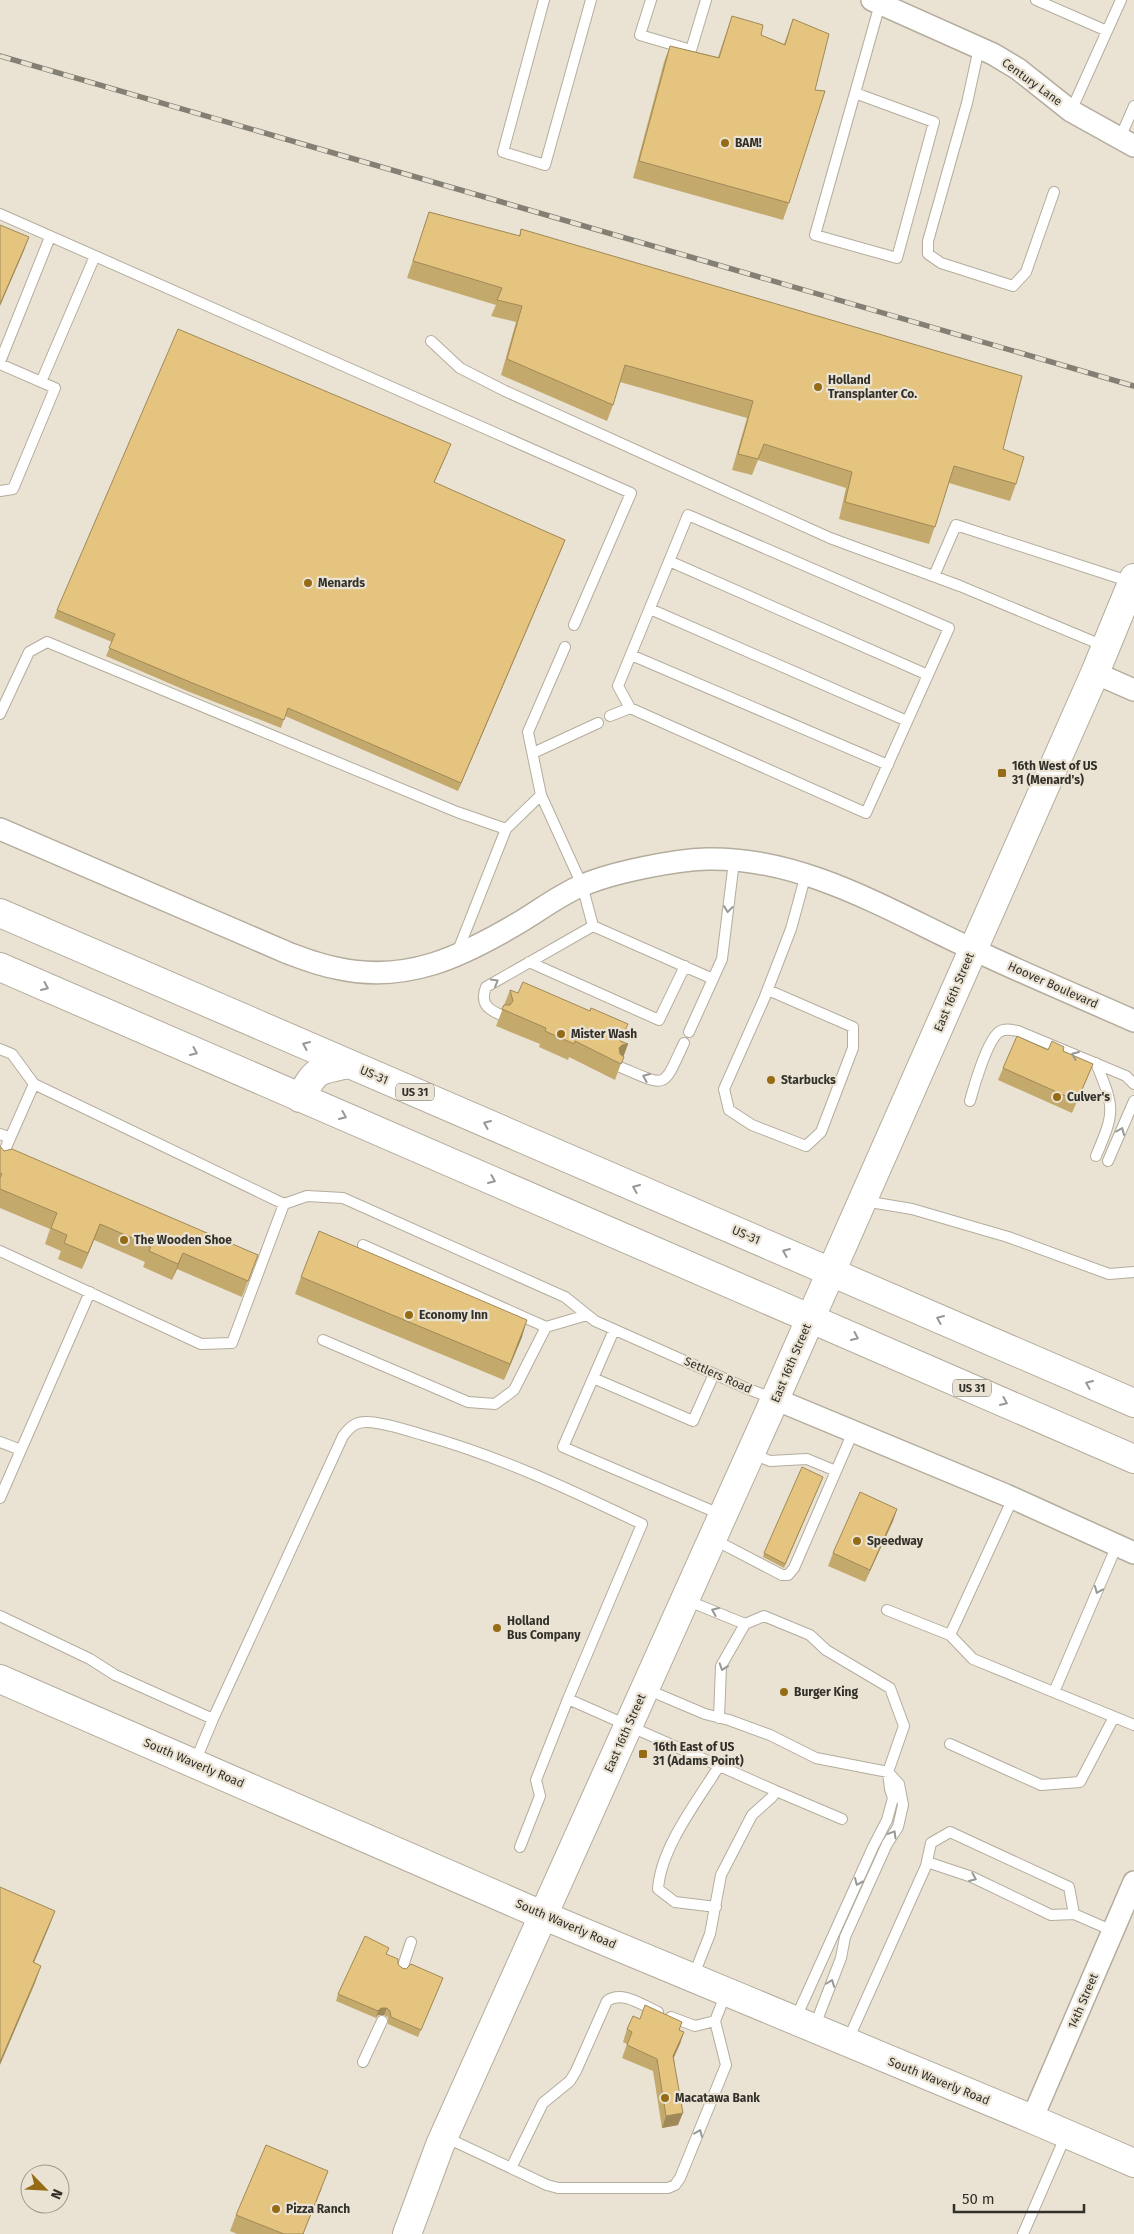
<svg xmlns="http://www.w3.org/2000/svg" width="1134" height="2234" font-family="'Fira Sans',sans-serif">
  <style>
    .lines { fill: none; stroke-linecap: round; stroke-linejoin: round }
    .service-casing { stroke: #b4ad9d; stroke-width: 12 }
    .minor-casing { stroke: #b4ad9d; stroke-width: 24 }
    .secondary-casing { stroke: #b4ad9d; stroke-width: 30 }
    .trunk-casing { stroke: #b4ad9d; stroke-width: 30 }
    .service { stroke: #fff; stroke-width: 10 }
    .minor { stroke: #fff; stroke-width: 21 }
    .secondary { stroke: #fff; stroke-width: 28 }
    .trunk { stroke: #fff; stroke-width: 28 }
    .rail-casing { stroke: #837f74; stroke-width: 5.5 }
    .rail { stroke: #eae3d3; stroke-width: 4; stroke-dasharray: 11; stroke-linecap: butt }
    .wall { fill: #c4a96c }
    .shaded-wall { fill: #a08958 }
    .building { fill: #e4c47e; stroke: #a08958 }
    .oneway { stroke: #989894 }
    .poi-dot { fill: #956b16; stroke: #eae3d3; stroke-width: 2 }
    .labels { text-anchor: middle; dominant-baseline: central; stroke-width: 4.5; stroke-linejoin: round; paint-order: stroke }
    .shield { fill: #eae3d3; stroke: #69665d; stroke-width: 1 }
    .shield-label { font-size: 11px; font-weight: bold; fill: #32302a }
    .street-label { font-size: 12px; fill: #32302a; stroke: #eae3d3 }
    .poi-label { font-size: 12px; font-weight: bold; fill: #32302a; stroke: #eae3d3; text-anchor: start }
  </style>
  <rect width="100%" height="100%" fill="#eae3d3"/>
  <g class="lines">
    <defs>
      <path id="service" d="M544,0L503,152L545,165L591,0
        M651,0L640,35L691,50L706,0
        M1036,0L1107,31
        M979,48L967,103L928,241V254L941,263L1013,286L1026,272L1054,192
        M855,93L934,122L897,258L815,235L880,4
        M1071,111L1121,0
        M1120,138L1134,106
        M0,214L631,493L574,625
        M431,341L460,368L505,391L830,538L960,586L1104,646
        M0,362L50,237
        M0,364L55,388L13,489L0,491
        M41,382L95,256
        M669,561L928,675
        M934,576L956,525L1131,582
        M650,609L907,721
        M631,655L888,765
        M0,714L29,652L47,642L457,812L506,829L541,795L582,885L593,926
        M610,716L630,708L866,813L949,628L688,515L618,686L630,708
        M533,753L598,723
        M541,795L528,732L565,647
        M593,926L713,979
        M457,953L506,829
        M529,962L659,1020L685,966
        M768,990L853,1027V1048L821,1132L806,1146L752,1125L729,1110L724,1089L764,999L791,929L806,874
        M501,1015C487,1009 480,1003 486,987L593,926
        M689,1032L722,959L734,861
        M0,1049L12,1054L34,1084
        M620,1067C668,1087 662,1090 684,1043
        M970,1101C974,1086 987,1041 999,1032C1005,1028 1012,1030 1018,1031L1126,1076L1134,1084
        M0,1134L10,1138
        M1096,1156C1115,1111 1115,1109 1096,1063
        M0,1161L34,1084L284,1204L307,1196L343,1198L565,1297L595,1321L748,1389L775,1399
        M1108,1161L1134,1101
        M864,1201L912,1209L1008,1237L1109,1274L1134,1272
        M363,1245L546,1327
        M0,1251L201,1344L232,1343L284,1204
        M614,1330L563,1447L722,1515
        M323,1340L468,1402L495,1404L514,1390L546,1327L587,1315
        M593,1378L693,1421L714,1374
        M0,1442L21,1450
        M751,1453L770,1461L807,1459L836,1471
        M0,1498L90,1292
        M713,1539L782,1575H788L794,1568L853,1432
        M686,1600L745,1624
        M887,1610L950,1635L973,1659L1134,1725
        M0,1616L90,1659L115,1675L213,1719L343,1436C350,1427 356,1421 368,1422C386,1423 406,1430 423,1435C499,1456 571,1490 642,1524L568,1699L776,1791
        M950,1635L1013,1498
        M646,1689L705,1714L729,1720L770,1735L816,1758L888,1772L899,1784L903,1805L898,1827L887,1844L845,1937L841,1958L814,2028
        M1054,1692L1117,1545
        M719,1718L721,1666L745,1624L764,1616L810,1635L826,1650L890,1688L904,1726L888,1772L890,1789L893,1798L887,1820L873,1847L795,2020
        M950,1744L1041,1785L1080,1782L1114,1717
        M195,1762L213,1719
        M520,1847L540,1796L536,1780L568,1699
        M927,1862L972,1877L1051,1915L1074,1914
        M716,1907L675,1902L658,1889C661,1847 697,1802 719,1766
        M402,1969L411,1942
        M693,1977L710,1934L721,1875L752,1815L772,1797L776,1791L842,1819
        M671,2017L695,2026L715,2021
        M848,2040L926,1866L931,1843L950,1832L1069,1887L1074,1914L1113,1931
        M363,2062L382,2021
        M445,2137L547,2185L558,2188H668L675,2185L680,2178L726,2065L715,2021L726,1993
        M511,2168L543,2103L570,2081L576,2071L607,2001C622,1990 642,2005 658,2012
        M1023,2234L1066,2135"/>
      <path id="minor" d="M872,0L993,54L1018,69L1071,111L1134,146
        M1095,673L1134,690
        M0,829L288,953C304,959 319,965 336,968C406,984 461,957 520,922C540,910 561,894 583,885C614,872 674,860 707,859C803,857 888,910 972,949C1025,974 1080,997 1134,1021
        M775,1399L1006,1495L1134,1553
        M1032,2119L1134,1882"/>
      <path id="secondary" d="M0,1679L542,1915L1032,2119L1134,2163
        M407,2234L440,2145L775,1399L1095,673L1134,578"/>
      <path id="trunk" d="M0,913L1134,1403
        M0,967L1134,1459
        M300,1098C316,1069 317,1070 350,1064"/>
    </defs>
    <use href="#service" class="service-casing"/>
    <use href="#minor" class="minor-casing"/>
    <use href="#secondary" class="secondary-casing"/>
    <use href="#trunk" class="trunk-casing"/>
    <use href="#service" class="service"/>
    <use href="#minor" class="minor"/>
    <use href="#secondary" class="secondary"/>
    <use href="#trunk" class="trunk"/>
    <defs>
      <path id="rail" d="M0,56L1134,386"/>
    </defs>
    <use href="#rail" class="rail-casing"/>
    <use href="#rail" class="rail"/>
  </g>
  <path class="wall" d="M732,16L761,35L784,44L793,19L815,90L789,203L783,220L633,178L664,62L670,46L718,57Z
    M429,212L519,236L521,229L1003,449L1016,484L1010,501L949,483L929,544L839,519L846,488L758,460L752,475L732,470L747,418L620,382L613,405L607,421L501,375L516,322L491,316L496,305L407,278Z
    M448,452L434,483L565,540L458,791L285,716L281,728L187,691L106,656L112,642L54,618L57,610Z
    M510,990L628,1044L615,1080L569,1057L568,1060L539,1047L540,1044L496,1026Z
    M1048,1050L1063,1051L1093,1064L1088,1076L1072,1113L998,1080L1003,1068Z
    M0,1146L4,1151L258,1255L242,1297L177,1269L172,1280L143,1267L145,1262L94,1240L82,1269L58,1259L61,1251L45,1244L50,1229L0,1208Z
    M301,1277L522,1337L504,1380L295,1294Z
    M823,1477L784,1568L763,1557L764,1553Z
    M897,1509L893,1521L865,1582L828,1566L833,1553Z
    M387,1954L402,1968L443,1978L418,2037L388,2024V2017L384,2015H378L376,2018L336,2001L338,1994Z
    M640,2019L682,2022L679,2030L684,2032L674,2057L678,2125L662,2128L653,2071L622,2058L627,2044L623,2042L627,2029Z
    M322,2188L303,2234H237L230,2231L236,2215Z"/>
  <path class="shaded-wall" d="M29,237L23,253L0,306V304Z
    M565,540L562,548L458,791L461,783Z
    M628,1044L622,1060L619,1048L622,1045Z
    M100,1224L94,1240L82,1269L88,1253Z
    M183,1253L177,1269L172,1280L178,1264Z
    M527,1320L522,1337L504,1380L510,1364Z
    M897,1509L893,1521L865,1582L870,1570Z
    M55,1911L49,1927L27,1979L33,1962Z
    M41,1966L35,1983L0,2065V2062Z
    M381,2008H387L384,2015H378L376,2018L378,2011Z
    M684,2032L680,2044L669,2068L673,2056Z
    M683,2113L678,2125L662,2128L666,2116Z"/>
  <path class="building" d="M732,16L763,25L761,35L785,45L793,19L829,34L815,90L825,91L789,203L639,161L670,46L719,58Z
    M429,212L520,236L521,229L1022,376L1003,449L1024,457L1016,484L954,466L935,527L845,502L852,472L764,444L758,459L738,454L753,401L625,365L613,405L507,359L522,306L497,300L502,288L413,261Z
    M0,225L29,237L0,304Z
    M178,329L451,444L434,482L565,540L461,783L288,708L284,720L190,682L109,648L115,634L57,610Z
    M523,982L590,1011L591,1008L628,1024L620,1041L628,1044L622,1045L619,1048L620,1054L624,1057L621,1064L575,1041L574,1044L545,1031L546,1028L502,1009L504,1005H510L513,1001L510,990L518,993Z
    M1017,1036L1048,1050L1052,1041L1064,1047L1063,1051L1093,1064L1077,1101L1003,1068Z
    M0,1146L4,1151L12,1149L258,1255L248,1281L183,1253L178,1264L149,1251L151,1246L100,1224L88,1253L64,1243L67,1235L51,1228L57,1213L0,1189V1178L2,1174L0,1173Z
    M319,1231L527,1320L510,1364L301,1277Z
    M802,1467L823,1477L785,1564L764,1553Z
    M860,1492L897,1509L870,1570L833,1553Z
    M0,1887L55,1911L33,1962L41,1966L0,2062Z
    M365,1936L389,1948L386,1954L398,1959V1964L402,1968L406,1969L411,1964L443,1978L421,2030L391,2017L390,2011L387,2008H381L378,2011L338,1994Z
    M645,2005L682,2022L679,2030L684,2032L673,2056L683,2113L666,2116L657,2059L627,2045L632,2032L627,2029L633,2016L640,2019Z
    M266,2145L328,2171L303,2234H284L236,2215Z"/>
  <defs><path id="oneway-chevron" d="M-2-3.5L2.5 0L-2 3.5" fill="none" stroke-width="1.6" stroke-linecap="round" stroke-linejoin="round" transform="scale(1.25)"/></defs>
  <g class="oneway">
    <use href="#oneway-chevron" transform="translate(728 909) rotate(97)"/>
    <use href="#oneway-chevron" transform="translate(495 982) rotate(-30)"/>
    <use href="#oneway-chevron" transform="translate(45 987) rotate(24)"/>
    <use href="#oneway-chevron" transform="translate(306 1045) rotate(-157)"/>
    <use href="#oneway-chevron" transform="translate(194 1052) rotate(24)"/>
    <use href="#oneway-chevron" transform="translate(1075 1055) rotate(-157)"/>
    <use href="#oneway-chevron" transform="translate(646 1077) rotate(-157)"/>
    <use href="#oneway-chevron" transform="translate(343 1116) rotate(23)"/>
    <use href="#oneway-chevron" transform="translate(487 1124) rotate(-157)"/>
    <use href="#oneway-chevron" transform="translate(1121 1131) rotate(-67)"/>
    <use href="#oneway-chevron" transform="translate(492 1180) rotate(23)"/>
    <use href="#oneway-chevron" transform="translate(636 1188) rotate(-157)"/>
    <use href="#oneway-chevron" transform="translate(786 1252) rotate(-157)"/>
    <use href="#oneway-chevron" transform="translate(940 1319) rotate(-157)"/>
    <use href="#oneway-chevron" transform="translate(855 1337) rotate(24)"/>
    <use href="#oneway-chevron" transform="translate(1089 1384) rotate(-157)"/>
    <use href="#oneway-chevron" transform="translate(1004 1402) rotate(24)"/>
    <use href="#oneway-chevron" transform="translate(1098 1590) rotate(113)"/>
    <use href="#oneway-chevron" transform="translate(715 1611) rotate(-157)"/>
    <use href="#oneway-chevron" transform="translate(723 1667) rotate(109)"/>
    <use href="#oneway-chevron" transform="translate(893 1834) rotate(-59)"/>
    <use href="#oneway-chevron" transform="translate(973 1878) rotate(23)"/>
    <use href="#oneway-chevron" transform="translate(858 1882) rotate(114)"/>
    <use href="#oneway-chevron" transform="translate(831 1983) rotate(-69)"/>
    <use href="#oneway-chevron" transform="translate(699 2133) rotate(-67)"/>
  </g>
  <g class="poi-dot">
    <circle cx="725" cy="143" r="5"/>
    <circle cx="818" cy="387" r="5"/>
    <circle cx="308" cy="583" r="5"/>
    <rect x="997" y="768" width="10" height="10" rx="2.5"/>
    <circle cx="561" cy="1034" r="5"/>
    <circle cx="771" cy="1080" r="5"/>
    <circle cx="1057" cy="1097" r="5"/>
    <circle cx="124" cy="1240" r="5"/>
    <circle cx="409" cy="1315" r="5"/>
    <circle cx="857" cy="1541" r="5"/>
    <circle cx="497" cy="1628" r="5"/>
    <circle cx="784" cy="1692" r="5"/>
    <rect x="638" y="1749" width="10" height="10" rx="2.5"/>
    <circle cx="665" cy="2098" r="5"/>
    <circle cx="276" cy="2209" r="5"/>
  </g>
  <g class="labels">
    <g class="shield">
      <rect x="396" y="1083.5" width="38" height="17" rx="4"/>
      <rect x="953" y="1379.5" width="38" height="17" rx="4"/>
    </g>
    <g class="shield-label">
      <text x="415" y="1092">US 31</text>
      <text x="972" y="1388">US 31</text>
    </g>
    <g class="street-label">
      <text transform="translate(1032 82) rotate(36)">Century Lane</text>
      <text transform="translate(1053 985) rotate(24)">Hoover Boulevard</text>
      <text transform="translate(954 992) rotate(-67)">East 16th Street</text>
      <text transform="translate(374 1075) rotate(23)">US-31</text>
      <text transform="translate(746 1235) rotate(23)">US-31</text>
      <text transform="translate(791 1363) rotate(-67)">East 16th Street</text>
      <text transform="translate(718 1375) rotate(24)">Settlers Road</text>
      <text transform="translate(625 1733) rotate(-66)">East 16th Street</text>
      <text transform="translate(194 1763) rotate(23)">South Waverly Road</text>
      <text transform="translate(566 1924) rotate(23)">South Waverly Road</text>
      <text transform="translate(1083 2001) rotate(-67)">14th Street</text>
      <text transform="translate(939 2081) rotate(22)">South Waverly Road</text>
    </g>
    <g class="poi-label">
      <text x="735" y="143">BAM!</text>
      <text x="828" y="380">Holland<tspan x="828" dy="14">Transplanter Co.</tspan></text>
      <text x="318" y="583">Menards</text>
      <text x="1012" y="766">16th West of US<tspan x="1012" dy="14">31 (Menard's)</tspan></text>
      <text x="571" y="1034">Mister Wash</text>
      <text x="781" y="1080">Starbucks</text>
      <text x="1067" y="1097">Culver's</text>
      <text x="134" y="1240">The Wooden Shoe</text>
      <text x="419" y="1315">Economy Inn</text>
      <text x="867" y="1541">Speedway</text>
      <text x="507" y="1621">Holland<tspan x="507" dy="14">Bus Company</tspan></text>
      <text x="794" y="1692">Burger King</text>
      <text x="653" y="1747">16th East of US<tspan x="653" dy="14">31 (Adams Point)</tspan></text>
      <text x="675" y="2098">Macatawa Bank</text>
      <text x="286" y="2209">Pizza Ranch</text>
    </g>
  </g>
  <g transform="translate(45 2189) rotate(114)"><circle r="24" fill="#eae3d3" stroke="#a09b8f"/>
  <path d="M0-4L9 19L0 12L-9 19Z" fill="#956b16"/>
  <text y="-8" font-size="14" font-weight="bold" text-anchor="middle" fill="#32302a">N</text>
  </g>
  <path d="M954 2204v8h130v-8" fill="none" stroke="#32302a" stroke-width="2.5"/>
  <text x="962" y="2204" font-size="15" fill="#32302a" stroke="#eae3d3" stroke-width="4" paint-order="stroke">50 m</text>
</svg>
